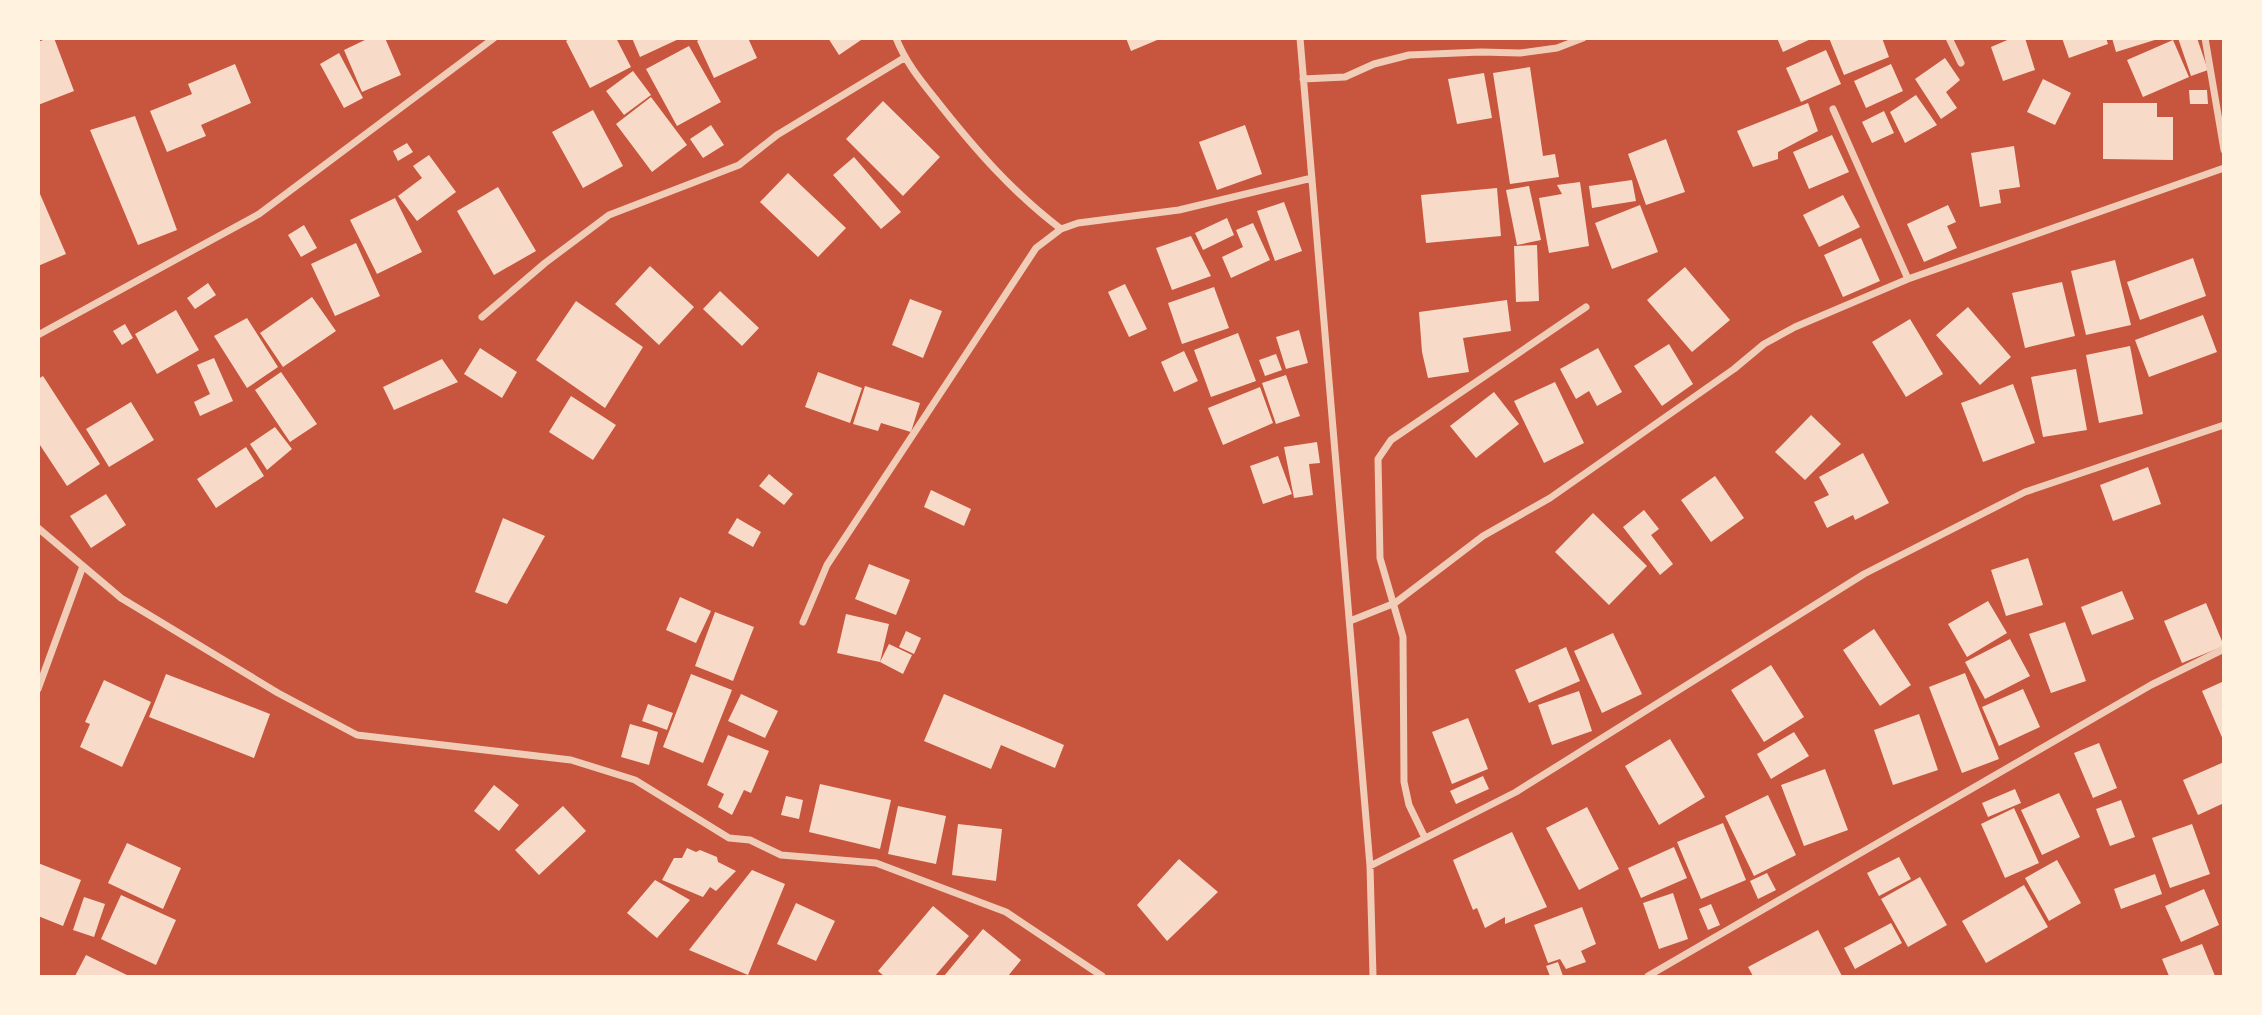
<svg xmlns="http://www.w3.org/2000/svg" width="2262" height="1015" font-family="'Roboto Serif',serif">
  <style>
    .building { fill: #f7dbc8 }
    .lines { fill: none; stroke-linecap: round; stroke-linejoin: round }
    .minor { stroke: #f1ccb7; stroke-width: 7 }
  </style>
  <rect width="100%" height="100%" fill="#c8553d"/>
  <path class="building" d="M48,38H54L74,91L38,105V42Z
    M369,38H385L401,75L362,92L344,50Z
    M571,38H616L631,67L590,88L566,41Z
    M632,38H681L640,57Z
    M702,38H748L757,58L714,78L697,41Z
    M828,38H864L839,55Z
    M1126,38H1162L1131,51Z
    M1777,38H1813L1783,52Z
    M1829,38H1882L1889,57L1844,75Z
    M2012,38H2025L2035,70L2003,81L1991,47Z
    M2062,38H2106L2108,44L2069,58Z
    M2112,38H2158V39L2116,52Z
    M2178,38H2197L2208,70L2191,76Z
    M2173,40L2189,77L2143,97L2127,60Z
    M689,46L721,102L677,126L646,69Z
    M1826,50L1841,84L1801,102L1786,68Z
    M339,53L363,98L344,108L320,64Z
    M1945,58L1960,80L1946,92L1957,108L1941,119L1915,79Z
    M235,64L251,103L201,125L206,136L167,152L150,111L192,94L188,84Z
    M1891,64L1903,91L1866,108L1854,81Z
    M1530,67L1543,156L1555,154L1559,177L1510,184L1493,73Z
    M633,71L651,95L624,115L606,91Z
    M1484,73L1492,118L1457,124L1448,79Z
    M2043,79L2071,93L2055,125L2027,112Z
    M2189,90H2207L2208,104H2190Z
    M1916,95L1937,125L1905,143L1890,112Z
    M651,97L687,145L652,172L616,124Z
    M883,101L940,157L903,196L846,139Z
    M1808,103L1818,131L1778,152V159L1753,167L1737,131Z
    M2103,103H2157V117H2173V160L2103,159Z
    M593,110L623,166L583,188L552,132Z
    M1884,111L1894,133L1872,143L1862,122Z
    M135,116L177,230L138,245L90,130Z
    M711,125L724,145L703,158L690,139Z
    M1245,125L1262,174L1217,190L1199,142Z
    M1832,135L1849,172L1809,189L1793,152Z
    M1666,139L1685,192L1646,205L1628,154Z
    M407,143L413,152L398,161L393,151Z
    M2014,146L2020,187L1999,190L2001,203L1980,207L1971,153Z
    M429,155L456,192L417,221L398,196L422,178L413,166Z
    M854,157L901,212L881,229L833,175Z
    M788,173L846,228L818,257L760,202Z
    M1632,180L1636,201L1592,208L1589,186Z
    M1580,182L1589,246L1549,253L1539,198L1562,194L1557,185Z
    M1529,186L1541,240L1517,245L1506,190Z
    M498,187L536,251L494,275L457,211Z
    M1497,188L1501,236L1426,243L1421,195Z
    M40,194L66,254L38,266V195Z
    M1843,195L1860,227L1819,247L1803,215Z
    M395,198L422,252L377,274L350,220Z
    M1284,202L1302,251L1275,261L1257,211Z
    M1640,205L1658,252L1612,269L1595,223Z
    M1948,205L1956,222L1947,226L1957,248L1924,262L1907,224Z
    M1227,218L1234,235L1203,250L1195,233Z
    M1253,223L1270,260L1231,278L1222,257L1243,247L1236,230Z
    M304,225L317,248L301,257L288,235Z
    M1191,236L1211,276L1172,290L1156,248Z
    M1861,238L1880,281L1843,297L1824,255Z
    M356,243L380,296L335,316L311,264Z
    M1537,245L1539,301L1516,302L1514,246Z
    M2193,258L2206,296L2140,320L2127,282Z
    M2115,260L2131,325L2086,335L2071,271Z
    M650,266L694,307L659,345L615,304Z
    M1685,267L1730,320L1692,352L1647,300Z
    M2062,282L2075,336L2025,348L2012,293Z
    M208,283L216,295L195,309L187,298Z
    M1125,284L1147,329L1129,337L1108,292Z
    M1214,287L1229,328L1182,344L1168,303Z
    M720,291L759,328L742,346L703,309Z
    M312,297L336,331L283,367L260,333Z
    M910,299L942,311L923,358L892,345Z
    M1507,300L1511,331L1463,338L1469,372L1428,378L1422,352L1419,312Z
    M576,301L643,347L605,408L536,360Z
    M1968,307L2011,357L1980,385L1936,335Z
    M176,310L199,350L157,374L135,334Z
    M2203,315L2217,352L2149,377L2135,340Z
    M247,318L278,367L247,388L214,336Z
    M1910,319L1943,374L1906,397L1872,342Z
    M125,324L133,338L122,345L113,331Z
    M1299,330L1308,363L1286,369L1276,337Z
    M1238,333L1256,381L1211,397L1194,350Z
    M1669,344L1693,384L1662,406L1634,366Z
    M2130,346L2143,414L2099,423L2086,355Z
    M480,348L517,372L502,398L464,374Z
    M1598,348L1622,392L1597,406L1589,391L1576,399L1560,369Z
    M1184,351L1198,381L1174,392L1161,362Z
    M1276,354L1282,370L1265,376L1259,360Z
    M214,358L233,401L200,416L194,402L210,394L197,365Z
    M442,359L458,382L394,410L383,387Z
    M2076,369L2087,430L2043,437L2031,377Z
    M281,372L317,424L290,442L255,390Z
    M818,372L862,388L850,423L805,407Z
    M1286,375L1300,416L1276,424L1262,383Z
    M43,376L100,464L67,486L38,442V379Z
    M1555,382L1584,443L1544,463L1514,401Z
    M2013,384L2035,443L1983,462L1961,403Z
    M865,386L920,403L911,432L881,423L878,431L853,424Z
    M1260,387L1273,423L1223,445L1208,408Z
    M1494,392L1519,424L1476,458L1450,426Z
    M571,396L616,425L593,460L549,432Z
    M131,402L154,440L109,467L86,429Z
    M1811,415L1841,444L1805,480L1775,452Z
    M275,427L292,449L267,470L250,444Z
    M1317,442L1320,463L1309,464L1313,495L1294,498L1284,447Z
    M246,447L264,476L216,508L197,479Z
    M1863,453L1889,503L1855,520L1853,515L1827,528L1814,502L1829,495L1819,477Z
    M1278,456L1292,494L1263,504L1250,466Z
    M2148,467L2161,504L2113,521L2100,485Z
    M769,474L793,494L784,505L759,486Z
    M1715,476L1744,518L1711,542L1681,500Z
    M931,490L971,509L964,526L924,507Z
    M106,494L126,525L91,548L70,516Z
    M1644,510L1659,529L1651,535L1673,564L1660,575L1623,527Z
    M1593,513L1647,566L1609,605L1555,552Z
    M503,518L545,536L507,604L475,592Z
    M737,518L761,532L753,547L728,533Z
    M2028,558L2043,605L2006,616L1991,570Z
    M869,564L910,580L896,615L855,599Z
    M2122,591L2134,619L2092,635L2081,607Z
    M680,597L711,611L696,643L666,630Z
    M1988,601L2007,633L1967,657L1948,624Z
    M2206,603L2224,646L2182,663L2164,621Z
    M715,612L754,627L733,681L695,666Z
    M846,614L889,624L880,662L837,653Z
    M2065,622L2086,681L2051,693L2029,634Z
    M1874,629L1911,685L1880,706L1843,650Z
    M906,631L921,638L914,654L899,647Z
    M1613,633L1642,694L1602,713L1574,651Z
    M2010,639L2030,676L1985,699L1965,662Z
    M889,644L912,655L903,674L880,662Z
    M1566,647L1580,681L1529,703L1515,670Z
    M1771,665L1804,717L1764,742L1731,690Z
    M1965,673L1999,759L1962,773L1929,687Z
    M166,674L270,714L254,758L149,717Z
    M691,674L732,690L703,763L663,747Z
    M104,680L151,702L122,767L80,747L90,724L85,722Z
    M2222,682L2224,686V742L2202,691Z
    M2023,689L2040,727L1999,746L1982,707Z
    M1579,691L1592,731L1552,745L1538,705Z
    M741,694L778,711L765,738L728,721Z
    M944,694L1064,745L1055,768L1001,745L991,769L924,741Z
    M648,704L673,713L667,730L642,721Z
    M1919,714L1938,770L1893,785L1874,730Z
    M1468,718L1488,769L1452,784L1432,732Z
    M630,724L658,732L649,765L621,757Z
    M1794,732L1809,756L1771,779L1757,754Z
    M728,735L769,751L751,793L744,790L732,815L718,807L724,794L707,785Z
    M1670,739L1705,797L1659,825L1625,766Z
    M2099,743L2117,788L2093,798L2074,753Z
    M2224,762V803L2198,815L2183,780Z
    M1825,769L1848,830L1804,846L1781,785Z
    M1483,776L1489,789L1456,804L1450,791Z
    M820,784L891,800L880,849L809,832Z
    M494,785L519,805L499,831L474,811Z
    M2015,789L2021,803L1988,817L1982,803Z
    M2059,793L2080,837L2042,855L2021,810Z
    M1768,795L1796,855L1754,876L1725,816Z
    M786,796L803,800L799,819L781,815Z
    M2121,800L2135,837L2110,846L2096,809Z
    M563,806L586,831L539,875L515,850Z
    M898,806L946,816L936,864L888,854Z
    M1587,807L1619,869L1579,890L1546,828Z
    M2014,808L2039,863L2005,878L1981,824Z
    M1723,823L1746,880L1701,899L1677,842Z
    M958,824L1002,829L996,881L952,875Z
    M2192,824L2210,874L2170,888L2152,838Z
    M1512,832L1547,907L1505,924V917L1485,928L1477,908L1473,910L1453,860Z
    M127,843L181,868L163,909L108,883Z
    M1674,847L1687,878L1641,898L1628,868Z
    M687,848L696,852L700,850L717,857L718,862L736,871L716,891L710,887L703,897L662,880L674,858H682Z
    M1899,857L1911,879L1879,896L1867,873Z
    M1179,859L1218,892L1167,941L1137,905Z
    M2057,860L2081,903L2049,921L2025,878Z
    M38,863L81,880L63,926L38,916Z
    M752,870L785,884L748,975L689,950Z
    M1767,873L1776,890L1758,899L1750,881Z
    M2155,874L2162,894L2121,909L2114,889Z
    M1920,877L1947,925L1908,947L1881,899Z
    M655,880L690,900L657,938L627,913Z
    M2024,885L2048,927L1986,963L1962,921Z
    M2204,889L2219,925L2181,942L2165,906Z
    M1673,893L1688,939L1659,949L1643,903Z
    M121,895L176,920L156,965L101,939Z
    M84,897L105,904L94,937L73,930Z
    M796,903L835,921L816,961L777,944Z
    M1711,904L1720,925L1708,930L1699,909Z
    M933,906L969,936L935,976H884L878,971Z
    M1582,907L1596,944L1581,951L1586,962L1566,969L1560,959L1548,963L1534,925Z
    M1891,923L1902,943L1855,969L1844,948Z
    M983,929L1021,960L1008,976H944Z
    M1818,930L1842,976H1753L1748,967Z
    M2202,944L2215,976H2169L2162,959Z
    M86,955L129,976H75Z
    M1558,962L1563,976H1550L1546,966Z"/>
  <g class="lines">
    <path class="minor" d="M896,38C906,63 921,81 937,101C974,148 1013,193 1061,229
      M1300,38L1370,866L1373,976
      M1949,38L1961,63
      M2205,38L2224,150
      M1303,79L1345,77L1374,64L1409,55L1481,52L1520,53L1557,48L1583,38
      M1833,109L1908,279
      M482,317L545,263L609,215L739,165L777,135L904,58
      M38,335L259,214L494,38
      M38,528L121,598L278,693L357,735L571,760L635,780L729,838L750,840L781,855L876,863L1006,912L1102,976
      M1350,621L1395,603L1483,536L1550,498L1734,369L1764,344L1795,327L1908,279L2224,168
      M803,622L827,565L1036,248L1061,229L1078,223L1179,210L1312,178
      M38,689L83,566
      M1425,838L1409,805L1404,782L1403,637L1380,558L1378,459L1391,440L1586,307
      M1370,866L1516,792L1864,574L2025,492L2224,425
      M1648,976L2151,685L2224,649"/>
  </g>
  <rect width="2262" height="1015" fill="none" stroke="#fff3e0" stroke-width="80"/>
</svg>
